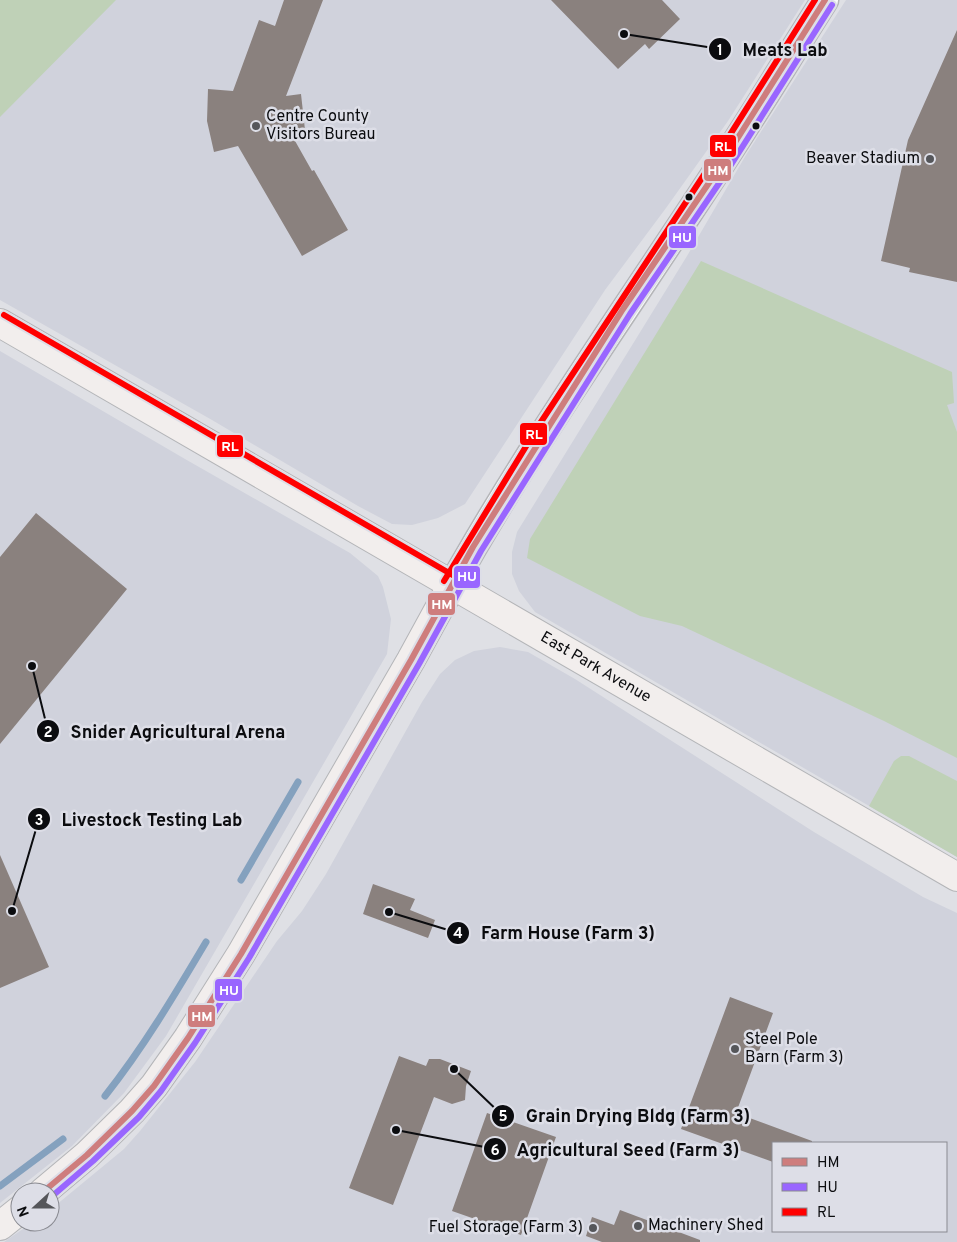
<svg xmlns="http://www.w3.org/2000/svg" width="957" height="1242" font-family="Overpass,sans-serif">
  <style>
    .built { fill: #d0d2dc; fill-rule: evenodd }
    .green { fill: #bfd1b7 }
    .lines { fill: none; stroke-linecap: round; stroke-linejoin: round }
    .stream { stroke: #84a1be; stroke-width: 7 }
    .building { fill: #8a817e }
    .tertiary-casing { stroke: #b4b5b8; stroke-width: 29 }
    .secondary-casing { stroke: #b4b5b8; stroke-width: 30 }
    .tertiary { stroke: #fafafb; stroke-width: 26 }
    .secondary { stroke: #f2eeed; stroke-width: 28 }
    .bus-1-casing { stroke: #dddee7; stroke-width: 10 }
    .bus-2-casing { stroke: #dddee7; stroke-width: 10 }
    .bus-3-casing { stroke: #dddee7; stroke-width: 10 }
    .bus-1 { stroke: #ce7d7d; stroke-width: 6 }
    .bus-2 { stroke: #96f; stroke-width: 6 }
    .bus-3 { stroke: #f00; stroke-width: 6 }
    .poi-dot { fill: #55565a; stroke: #dddee7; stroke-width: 2 }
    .bus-dot { fill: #0b0c0f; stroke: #dddee7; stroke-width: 2 }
    .labels { text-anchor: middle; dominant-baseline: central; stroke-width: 5; stroke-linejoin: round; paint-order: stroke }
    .poi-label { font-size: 16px; fill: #0b0c0f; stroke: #dddee7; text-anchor: start }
    .street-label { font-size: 16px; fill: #0b0c0f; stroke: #dddee7 }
    .leader { fill: none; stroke: #0b0c0f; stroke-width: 2 }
    .callout-dot { fill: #0b0c0f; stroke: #dddee7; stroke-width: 2 }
    .mark-label { font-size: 15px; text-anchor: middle; font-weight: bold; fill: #fff }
    .callout-label { font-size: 18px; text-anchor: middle; font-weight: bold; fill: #0b0c0f; stroke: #dddee7; stroke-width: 5; stroke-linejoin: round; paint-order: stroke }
    .line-badge { stroke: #dddee7; stroke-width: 2 }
    .badge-label { font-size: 14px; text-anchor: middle; font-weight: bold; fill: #fff }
  </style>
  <rect width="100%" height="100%" fill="#dfe0e5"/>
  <path class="built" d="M0,0H805L728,121L666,208L605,290L465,504L438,518L412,525L392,524L358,506L212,420L0,300Z
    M846,0H957V857L535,612L519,591L512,574V552L517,532L687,256L746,155Z
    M0,351L185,459L350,553L378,576L383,587L391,619L387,654L166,1036L124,1093L72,1146L0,1203Z
    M500,647L528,652L575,679L814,832L923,897L957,913V1242H4L33,1222H50V1210L124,1149L140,1131L195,1062L277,941L302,911L326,874L422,702L440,674L455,660L474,651ZM773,1143H946V1231H773Z"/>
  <path class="green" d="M0,0H116L0,117Z
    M701,261L952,372L954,403L947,405L957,432V758L884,721L682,626L640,616L527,558L530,539Z
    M901,756H909L957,781V857L869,806L894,761Z"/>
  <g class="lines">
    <path class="stream" d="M241,880L298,782
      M105,1096C143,1048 174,996 206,942
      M0,1186L63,1139"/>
  </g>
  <path class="building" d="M284,0H323L286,96L301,94L305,130L290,132L312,171L314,170L348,230L302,256L238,146L214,152L207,121L208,89L233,91L259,20L275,26Z
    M551,0H662L680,19L649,49L645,44L618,69Z
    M957,30V282L909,272L910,268L881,261L908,140Z
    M36,513L127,589L0,744V557Z
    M0,855L49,967L0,988Z
    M373,884L415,899L410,910L435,920L428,938L363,914Z
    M730,997L773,1013L736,1113L812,1141V1143H773V1162L681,1129Z
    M399,1056L426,1066L429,1059H440L471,1071L466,1086L465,1100L452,1104L434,1097L393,1205L349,1188Z
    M487,1113L556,1137L521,1235L452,1211Z
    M620,1210L700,1240V1242H602L586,1236L592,1217L614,1225Z"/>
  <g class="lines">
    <defs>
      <path id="tertiary" d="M452,585C531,444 625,311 714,175C752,118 788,58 825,0"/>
      <g id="secondary">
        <path id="s1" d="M0,323L957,877"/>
        <path d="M43,1192L87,1155L132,1111L154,1086L188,1038L241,954L411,660L452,585"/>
        <path d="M0,1226L20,1210"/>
      </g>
    </defs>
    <use href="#tertiary" class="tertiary-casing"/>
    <use href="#secondary" class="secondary-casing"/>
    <use href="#tertiary" class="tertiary"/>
    <use href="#secondary" class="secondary"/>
    <defs>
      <path id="bus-1" d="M43,1192L87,1155L132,1111L154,1086L188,1038L241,954L411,660L473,547L623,309L715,174L825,0"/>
      <path id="bus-2" d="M50,1198L93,1161L139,1117L161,1091L195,1043L249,958L419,664L481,551L630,314L722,179L832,5"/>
      <path id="bus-3" d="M4,315L456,577
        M444,581L539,425L721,149L815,0"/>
    </defs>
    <use href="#bus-1" class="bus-1-casing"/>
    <use href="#bus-2" class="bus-2-casing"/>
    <use href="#bus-3" class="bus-3-casing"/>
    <use href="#bus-1" class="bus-1"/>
    <use href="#bus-2" class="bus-2"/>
    <use href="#bus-3" class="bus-3"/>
  </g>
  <g class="poi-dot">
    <circle cx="256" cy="126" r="5"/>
    <circle cx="930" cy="159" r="5"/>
    <circle cx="735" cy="1049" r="5"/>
    <circle cx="638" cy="1226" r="5"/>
    <circle cx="593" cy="1228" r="5"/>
  </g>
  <g class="bus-dot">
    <circle cx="756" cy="126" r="4.5"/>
    <circle cx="689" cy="197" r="4.5"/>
  </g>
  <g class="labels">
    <g class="poi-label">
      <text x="266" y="117">Centre County<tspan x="266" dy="18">Visitors Bureau</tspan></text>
      <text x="920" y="159" text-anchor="end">Beaver Stadium</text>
      <text x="745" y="1040">Steel Pole<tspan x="745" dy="18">Barn (Farm 3)</tspan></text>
      <text x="648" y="1226">Machinery Shed</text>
      <text x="583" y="1228" text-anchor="end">Fuel Storage (Farm 3)</text>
    </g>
    <g class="street-label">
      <text stroke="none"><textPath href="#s1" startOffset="688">East Park Avenue</textPath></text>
    </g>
  </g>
  <path class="leader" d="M624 34L720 49M32 666L48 731M12 911L39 819M389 912L458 933M454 1069L503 1116M396 1130L495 1149"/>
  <g class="callout-dot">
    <circle cx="624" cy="34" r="5"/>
    <circle cx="32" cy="666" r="5"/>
    <circle cx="12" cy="911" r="5"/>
    <circle cx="389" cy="912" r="5"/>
    <circle cx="454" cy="1069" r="5"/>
    <circle cx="396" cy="1130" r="5"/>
    <circle cx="720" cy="49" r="12"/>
    <circle cx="48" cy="731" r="12"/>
    <circle cx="39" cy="819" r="12"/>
    <circle cx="458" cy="933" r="12"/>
    <circle cx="503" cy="1116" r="12"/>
    <circle cx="495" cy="1149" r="12"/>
  </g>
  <g class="mark-label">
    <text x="720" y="55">1</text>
    <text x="48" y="737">2</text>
    <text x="39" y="825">3</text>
    <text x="458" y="938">4</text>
    <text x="503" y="1121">5</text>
    <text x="495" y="1155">6</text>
  </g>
  <g class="callout-label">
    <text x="785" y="56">Meats Lab</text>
    <text x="178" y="738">Snider Agricultural Arena</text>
    <text x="152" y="826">Livestock Testing Lab</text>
    <text x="568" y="939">Farm House (Farm 3)</text>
    <text x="638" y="1122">Grain Drying Bldg (Farm 3)</text>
    <text x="628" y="1156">Agricultural Seed (Farm 3)</text>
  </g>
  <g class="line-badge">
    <rect x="709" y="134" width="28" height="24" rx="5" fill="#f00"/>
    <rect x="703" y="158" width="29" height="24" rx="5" fill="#ce7d7d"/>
    <rect x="668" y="225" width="29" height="24" rx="5" fill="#96f"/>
    <rect x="519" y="422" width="29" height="24" rx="5" fill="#f00"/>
    <rect x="216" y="434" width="28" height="24" rx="5" fill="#f00"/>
    <rect x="453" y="565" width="28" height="24" rx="5" fill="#96f"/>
    <rect x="427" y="592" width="29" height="24" rx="5" fill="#ce7d7d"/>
    <rect x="214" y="978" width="29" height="24" rx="5" fill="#96f"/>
    <rect x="187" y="1004" width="29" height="24" rx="5" fill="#ce7d7d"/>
  </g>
  <g class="badge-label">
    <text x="723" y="151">RL</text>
    <text x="718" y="175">HM</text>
    <text x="682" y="242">HU</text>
    <text x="534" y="439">RL</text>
    <text x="230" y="451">RL</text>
    <text x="467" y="581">HU</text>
    <text x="442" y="609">HM</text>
    <text x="229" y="995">HU</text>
    <text x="202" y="1021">HM</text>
  </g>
  <rect x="772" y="1142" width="175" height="90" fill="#dddee7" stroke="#898a91"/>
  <rect x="782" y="1158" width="25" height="8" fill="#ce7d7d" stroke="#898a91"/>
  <text x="817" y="1167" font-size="15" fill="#0b0c0f">HM</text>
  <rect x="782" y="1183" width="25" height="8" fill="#9966ff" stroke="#898a91"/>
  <text x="817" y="1192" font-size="15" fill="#0b0c0f">HU</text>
  <rect x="782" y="1208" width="25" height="8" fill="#ff0000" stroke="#898a91"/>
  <text x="817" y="1217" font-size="15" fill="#0b0c0f">RL</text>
  <g transform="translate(35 1207) rotate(249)"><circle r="24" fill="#dddee7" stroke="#898a91"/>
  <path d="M0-4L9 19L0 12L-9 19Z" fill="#55565a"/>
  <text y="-8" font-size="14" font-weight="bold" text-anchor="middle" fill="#0b0c0f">N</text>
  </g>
</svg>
